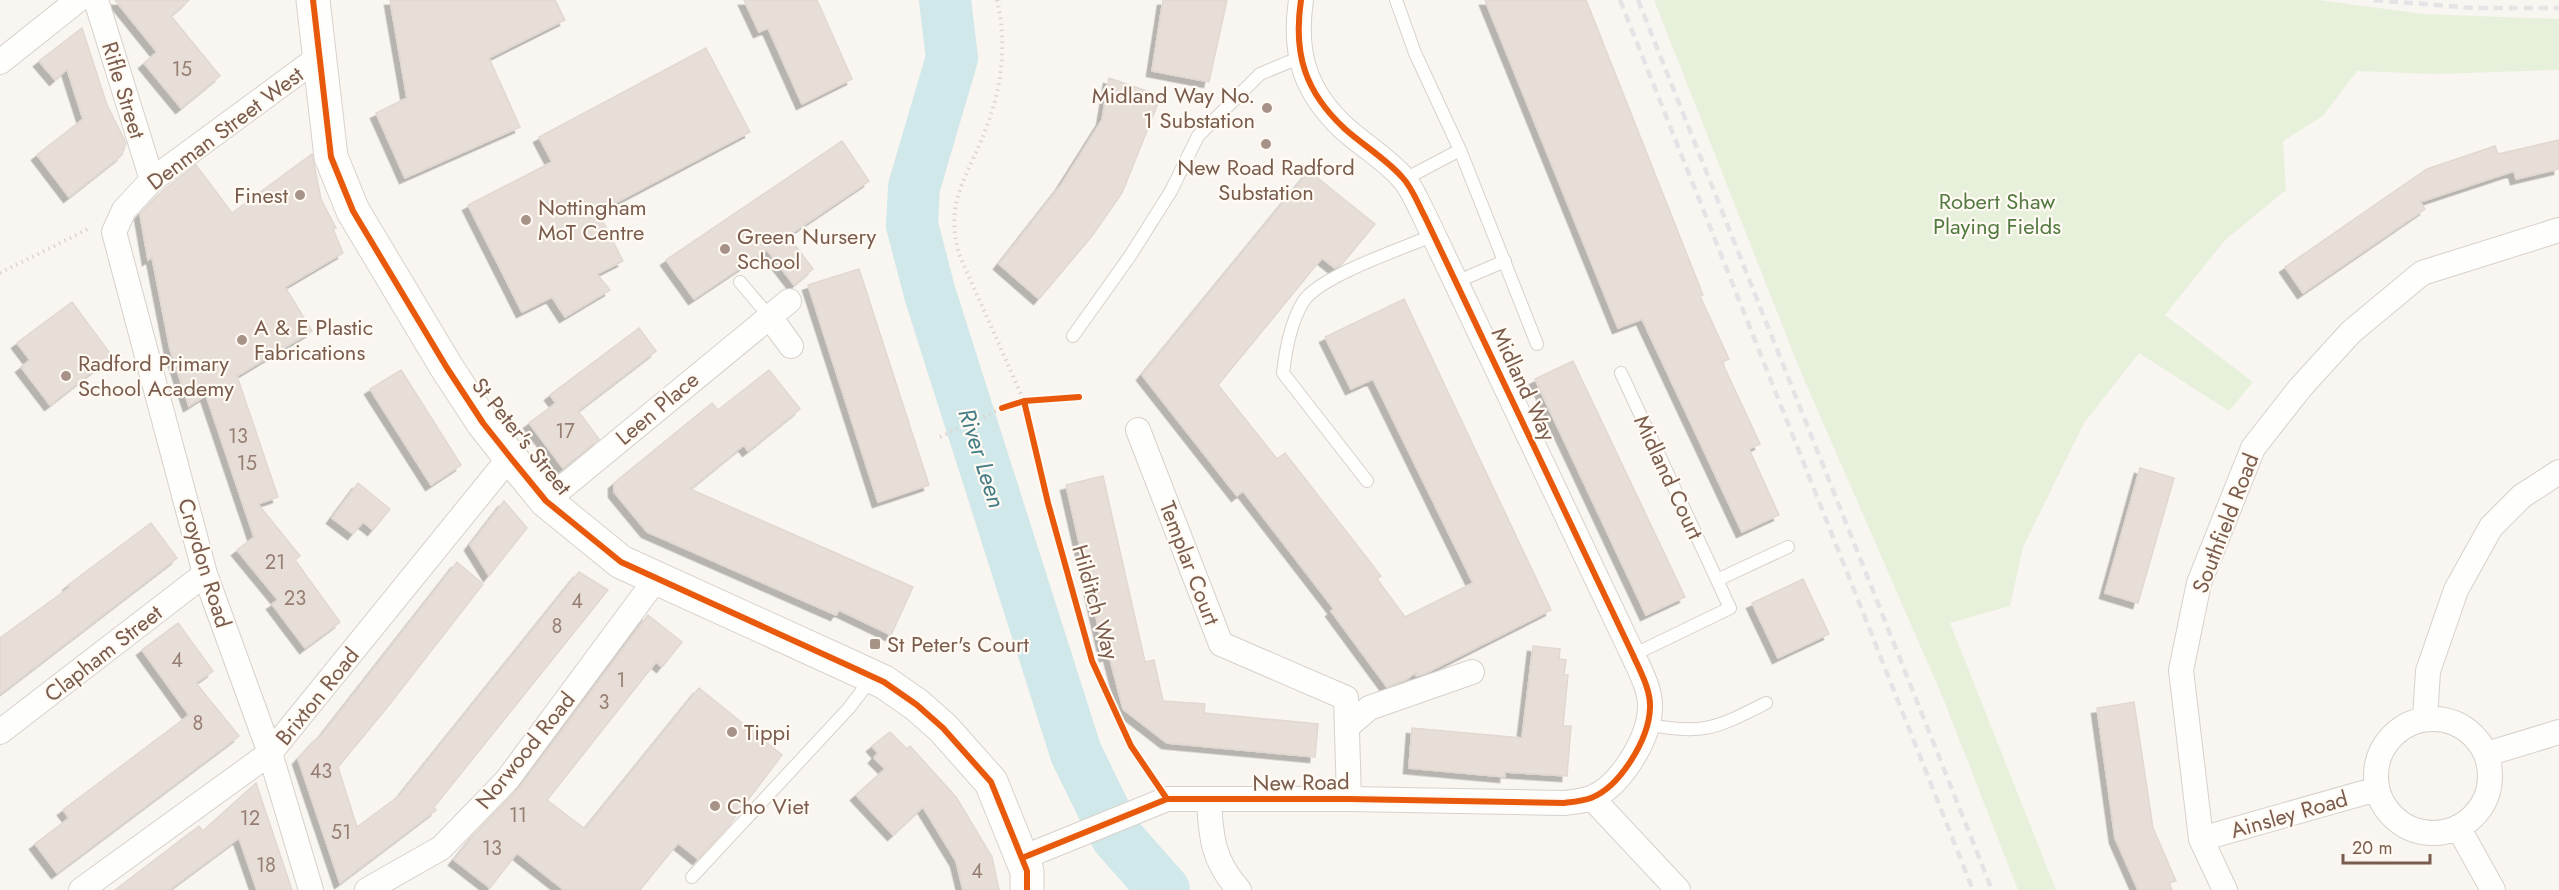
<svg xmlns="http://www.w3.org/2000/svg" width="2559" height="890" font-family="Jost,sans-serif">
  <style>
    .green { fill: #e7f0db }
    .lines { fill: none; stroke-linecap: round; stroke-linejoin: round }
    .river { stroke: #d0e8ea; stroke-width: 52 }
    .building { fill: #e6ded7; stroke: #e2d8d2; stroke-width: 1.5; filter: url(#shadow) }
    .lane-casing { stroke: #d7d1cb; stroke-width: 14 }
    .street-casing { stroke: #d7d1cb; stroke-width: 26 }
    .secondary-casing { stroke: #d9d2cb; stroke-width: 35 }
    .path { stroke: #dcd5d0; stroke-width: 4; stroke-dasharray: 1.5 4.5; stroke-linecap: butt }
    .lane { stroke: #fefefd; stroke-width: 12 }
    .street { stroke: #fefefd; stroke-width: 24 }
    .secondary { stroke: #fefefd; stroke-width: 33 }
    .rail { stroke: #e6e3e7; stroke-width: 4.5; stroke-dasharray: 9 6; stroke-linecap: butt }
    .cycleway-casing { stroke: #fffaf3; stroke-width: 10 }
    .cycleway { stroke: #e8590c; stroke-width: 6 }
    .poi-dot { fill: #a69286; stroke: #fffaf3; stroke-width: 2 }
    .labels { text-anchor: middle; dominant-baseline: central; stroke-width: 4.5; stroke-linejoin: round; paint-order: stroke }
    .number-label { font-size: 20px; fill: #977e72 }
    .street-label { font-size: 22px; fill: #7a5c4d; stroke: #fffaf3 }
    .poi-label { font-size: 22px; fill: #7a5c4d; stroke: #fffaf3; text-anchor: start }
    .park-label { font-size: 22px; fill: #537a41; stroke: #fffaf3 }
    .water-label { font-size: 24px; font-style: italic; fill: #437c86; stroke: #fffaf3 }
  </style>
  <defs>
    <filter id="shadow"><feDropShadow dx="-5.5" dy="5.5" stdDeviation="0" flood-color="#0004"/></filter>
  </defs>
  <rect width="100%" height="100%" fill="#f9f5f0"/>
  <path class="green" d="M1654,0H2318L2423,14L2559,19V70L2436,74L2357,71L2323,116L2283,141L2286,190L2225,240L2165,315L2253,382L2229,411L2139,353L2084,423L2023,547L2010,606L1950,623L2056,890H2018L1943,698L1800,370Z"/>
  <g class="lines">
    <path class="river" d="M945,0L952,58L914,187L912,225L930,294L1076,753L1117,837L1164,890"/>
  </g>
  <path class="building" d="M115,0H189L171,16L220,76L181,108L144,63L157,52Z
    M390,0H555L565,20L489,58L520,127L405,178L376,113L407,98Z
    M744,0H817L852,79L802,104L768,28L759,32Z
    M1163,0H1227L1209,82L1152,71Z
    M1485,0H1586L1703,295L1700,296L1729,359L1722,362L1760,444L1749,449L1779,515L1742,532L1642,319L1618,328Z
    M82,28L107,105L126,143L122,155L69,197L37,155L83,119L67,69L55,80L39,61Z
    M706,48L750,132L598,212L623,261L597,274L610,290L565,317L552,297L522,312L468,205L552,162L539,137Z
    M1109,78L1161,96L1122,193L1092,236L1039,299L999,264L1061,185L1102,120Z
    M2559,140V169L2516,179L2514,171L2420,202L2425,209L2303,293L2285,267L2427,169L2495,146L2498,154Z
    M842,141L869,181L788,236L813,269L794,285L767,250L694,299L666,260Z
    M312,154L321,199L336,228L333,229L343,253L285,287L312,331L237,376L278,497L258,504L300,556L295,560L340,622L305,648L272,604L278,600L237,550L254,537L206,395L189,406L170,349L152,257L148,260L140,214L162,191L196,165L232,213Z
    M1309,171L1375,224L1342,264L1335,268L1322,258L1218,385L1277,459L1285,453L1381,576L1377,579L1405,617L1473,583L1373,379L1351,389L1325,337L1404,299L1551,610L1426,673L1416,676L1417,672L1405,680L1387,687L1331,611L1334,609L1243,491L1237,496L1142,375Z
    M859,269L929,485L878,502L808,285Z
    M72,302L112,356L50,405L21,367L30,360L17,343Z
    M639,328L656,351L578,411L599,439L563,468L529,423L556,403L550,395Z
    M1573,361L1685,597L1646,615L1535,379Z
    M401,370L461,465L431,485L370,389Z
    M769,370L800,409L748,451L744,445L690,489L913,587L891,635L839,610L836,615L647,532L614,492V483L712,403L718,410Z
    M2140,468L2174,478L2138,603L2105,593Z
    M1103,476L1145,662L1154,660L1163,701L1205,704L1204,713L1318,724L1315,757L1167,743L1123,709L1109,655L1105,656L1066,485Z
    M358,483L390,509L373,530L363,522L353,534L332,518Z
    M504,501L527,528L489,576L470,545Z
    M151,523L177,558L0,694V638L70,587L68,585Z
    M457,562L483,584L389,705L338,767L357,827L400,795L579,572L608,590L434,807L436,810L340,883L298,759L319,736L320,737Z
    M1803,579L1829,634L1778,658L1752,603Z
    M648,615L682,642L662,667L656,662L547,800L585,829L699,688L782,755L730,824L698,859L678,843L640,890H564L517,853L490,888L454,860L475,834L518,789Z
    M178,623L213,671L196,683L239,736L57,873L35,844L69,818L63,810L189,715L142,650Z
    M1533,646L1560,649L1559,659L1566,660L1564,675H1568L1563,726H1571L1567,776L1505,772V777L1409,768L1412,728L1522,738Z
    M2134,702L2153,828L2176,881L2169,883L2172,890H2138L2115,838L2097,708Z
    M890,732L907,749L910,746L956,797L992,857L999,890H963L956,861L923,807L893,835L856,795L885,769L874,758L878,753L872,746Z
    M256,783L292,890H257L239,838L169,890H115L199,826L203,831Z"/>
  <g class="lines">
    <defs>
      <path id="lane" d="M1396,0L1415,53L1460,150L1537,344
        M1405,179L1460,150
        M740,282L769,316
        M1456,282L1505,261
        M1073,336L1130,256L1171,191L1198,136L1260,74L1301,57
        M1621,373L1730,608L1633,655
        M1367,481L1283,373C1286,349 1290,324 1303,302C1319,276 1404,248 1434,235
        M1717,580L1788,547
        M1646,724C1702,736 1716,728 1766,703
        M692,877L849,708L872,678"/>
      <path id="street" d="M96,0L152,180
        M0,62L78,0
        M769,316L791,346
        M1138,430L1221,644L1346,698L1349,799
        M546,501L789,301
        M2425,719L2428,671L2456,590L2491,527L2522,496L2559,472
        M2376 776a57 57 0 1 1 114 0a57 57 0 1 1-114 0Z
        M1347,727L1369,708L1472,672
        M0,732L205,574
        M2487,754L2559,732
        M1592,798L1678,890
        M1209,801C1211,838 1213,861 1239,890
        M2458,827L2493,890
        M2201,839L2377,789
        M1022,858L1167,799H1349L1564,803C1572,802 1583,801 1591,798C1620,787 1649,739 1650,708C1651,690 1640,671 1633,655L1425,217C1418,204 1412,187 1402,177C1385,158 1364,146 1345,129C1305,92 1293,54 1301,0
        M81,890L270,753L510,457
        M311,890L270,753L205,574L114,232L124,210L152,180L319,57
        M367,890L441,848L507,780L656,579
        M2225,890L2201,839L2181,670L2199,583L2253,448L2300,388L2351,332L2422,273L2559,230"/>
      <path id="secondary" d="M313,0L331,157L353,211L447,368L483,423L510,457L546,501L621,562L845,664L884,682L917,705L943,728L991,782L1027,871V890"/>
    </defs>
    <use href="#lane" class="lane-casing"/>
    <use href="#street" class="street-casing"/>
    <use href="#secondary" class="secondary-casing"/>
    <path class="path" d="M997,0C1007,39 1002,86 988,123C971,173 943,198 959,254L1024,401
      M0,273L88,229
      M940,437L1002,408"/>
    <use href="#lane" class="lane"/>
    <use href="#street" class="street"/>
    <use href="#secondary" class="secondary"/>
    <path class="rail" d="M1620,0L1973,890
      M1638,0L1992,890
      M2374,0L2474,8H2559"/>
    <defs>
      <path id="cycleway" d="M313,0L331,157L353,211L447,368L483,423L510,457L546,501L621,562L845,664L884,682L917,705L943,728L991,782L1027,871V890
        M1024,401L1048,503L1092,661L1131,746L1167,799
        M1002,408L1024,401L1079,397
        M1022,858L1167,799H1349L1564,803C1572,802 1583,801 1591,798C1620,787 1649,739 1650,708C1651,690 1640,671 1633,655L1425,217C1418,204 1412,187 1402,177C1385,158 1364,146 1345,129C1305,92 1293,54 1301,0"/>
    </defs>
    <use href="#cycleway" class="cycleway-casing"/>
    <use href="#cycleway" class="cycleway"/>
  </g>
  <g class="poi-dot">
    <circle cx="1267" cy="108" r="6"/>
    <circle cx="1266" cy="144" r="6"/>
    <circle cx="300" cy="195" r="6"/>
    <circle cx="526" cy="220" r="6"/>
    <circle cx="725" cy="249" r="6"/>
    <circle cx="242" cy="340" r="6"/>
    <circle cx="66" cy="376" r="6"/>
    <rect x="869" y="638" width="12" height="12" rx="3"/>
    <circle cx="732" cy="732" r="6"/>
    <circle cx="715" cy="806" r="6"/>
  </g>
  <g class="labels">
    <g class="number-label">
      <text x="182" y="69">15</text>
      <text x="565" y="431">17</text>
      <text x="238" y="436">13</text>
      <text x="247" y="463">15</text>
      <text x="275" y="562">21</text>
      <text x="295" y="598">23</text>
      <text x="577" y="601">4</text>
      <text x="557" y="626">8</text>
      <text x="177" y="660">4</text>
      <text x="621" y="680">1</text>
      <text x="604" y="702">3</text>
      <text x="198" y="723">8</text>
      <text x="321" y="771">43</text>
      <text x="518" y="815">11</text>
      <text x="250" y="818">12</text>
      <text x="341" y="832">51</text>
      <text x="492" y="848">13</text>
      <text x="266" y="865">18</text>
      <text x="977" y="871">4</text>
    </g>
    <g class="street-label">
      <text transform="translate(124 90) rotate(73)">Rifle Street</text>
      <text transform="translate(225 128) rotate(-37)">Denman Street West</text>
      <text transform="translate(1524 384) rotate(65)">Midland Way</text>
      <text transform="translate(657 408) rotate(-40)">Leen Place</text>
      <text transform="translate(522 436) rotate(51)">St Peter's Street</text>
      <text transform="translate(1669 477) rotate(65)">Midland Court</text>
      <text transform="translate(2225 523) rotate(-69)">Southfield Road</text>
      <text transform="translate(205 563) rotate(73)">Croydon Road</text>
      <text transform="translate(1190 563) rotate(69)">Templar Court</text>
      <text transform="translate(1096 602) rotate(74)">Hilditch Way</text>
      <text transform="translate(103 653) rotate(-38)">Clapham Street</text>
      <text transform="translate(317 696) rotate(-51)">Brixton Road</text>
      <text transform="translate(525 750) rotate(-51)">Norwood Road</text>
      <text transform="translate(1301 782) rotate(-1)">New Road</text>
      <text transform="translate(2289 814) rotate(-16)">Ainsley Road</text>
    </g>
    <g class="poi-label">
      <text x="1255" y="95" text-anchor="end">Midland Way No.<tspan x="1255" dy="25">1 Substation</tspan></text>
      <text x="1266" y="167" text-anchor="middle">New Road Radford<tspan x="1266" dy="25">Substation</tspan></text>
      <text x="288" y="195" text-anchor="end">Finest</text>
      <text x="538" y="207">Nottingham<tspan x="538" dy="25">MoT Centre</tspan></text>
      <text x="737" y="236">Green Nursery<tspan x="737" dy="25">School</tspan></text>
      <text x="254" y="327">A &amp; E Plastic<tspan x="254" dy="25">Fabrications</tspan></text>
      <text x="78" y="363">Radford Primary<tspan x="78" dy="25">School Academy</tspan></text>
      <text x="887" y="644">St Peter's Court</text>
      <text x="744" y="732">Tippi</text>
      <text x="727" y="806">Cho Viet</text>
    </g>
    <g class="park-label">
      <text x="1997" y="201">Robert Shaw<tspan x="1997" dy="25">Playing Fields</tspan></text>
    </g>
    <g class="water-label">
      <text transform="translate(982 458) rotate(72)">River Leen</text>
    </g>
  </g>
  <path d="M2343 854v9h87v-9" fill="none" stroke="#7a5c4d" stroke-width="3"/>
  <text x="2352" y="854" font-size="18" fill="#7a5c4d" stroke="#fffaf3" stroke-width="4.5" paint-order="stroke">20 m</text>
</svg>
